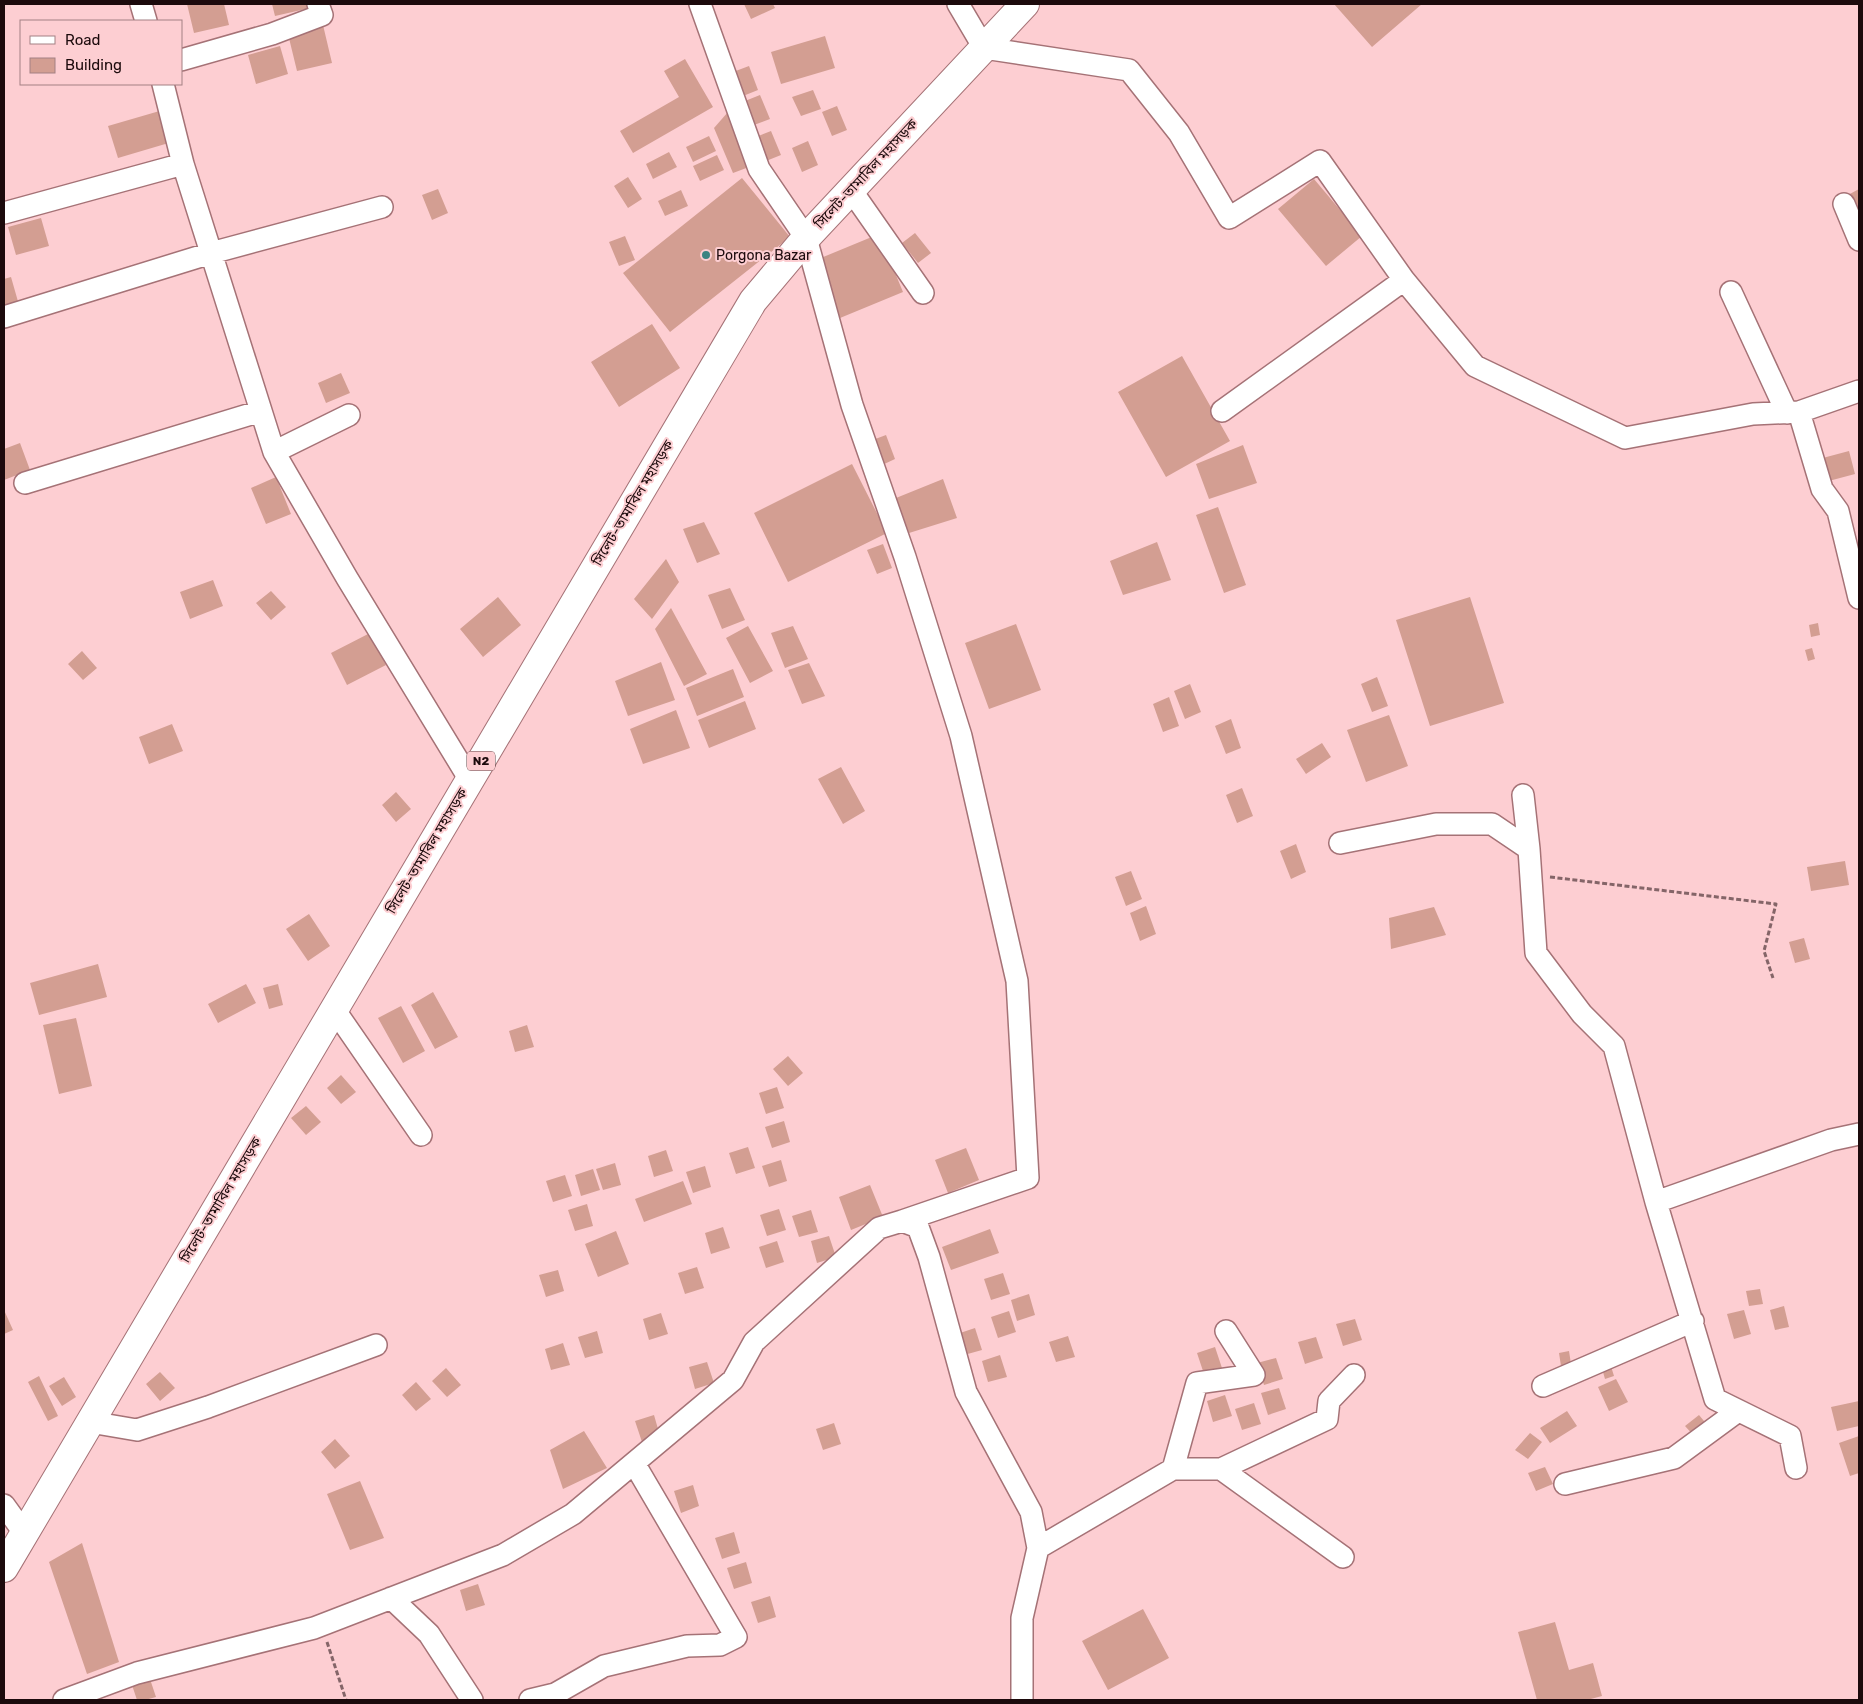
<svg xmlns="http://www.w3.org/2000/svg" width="1863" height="1704" font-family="Rubik,'Noto Sans Bengali',sans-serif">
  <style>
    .building { fill: #d39e92 }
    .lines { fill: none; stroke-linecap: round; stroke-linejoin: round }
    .minor-casing { stroke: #a57276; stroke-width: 24 }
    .trunk-casing { stroke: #a57276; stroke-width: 30 }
    .path { stroke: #846568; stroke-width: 3; stroke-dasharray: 5 2.5; stroke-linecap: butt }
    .minor { stroke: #fff; stroke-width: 21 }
    .trunk { stroke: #fff; stroke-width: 28 }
    .poi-dot { fill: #3c8482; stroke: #fdced2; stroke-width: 2 }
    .labels { text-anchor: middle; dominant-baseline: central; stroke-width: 4; stroke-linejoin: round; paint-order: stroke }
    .shield { fill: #fdced2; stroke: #604547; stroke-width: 1 }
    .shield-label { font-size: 12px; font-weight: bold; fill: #1c0a0c }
    .street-label { font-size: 14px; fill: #1c0a0c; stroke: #fdced2 }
    .poi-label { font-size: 14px; fill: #1c0a0c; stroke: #fdced2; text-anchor: start }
  </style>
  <rect width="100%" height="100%" fill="#fdced2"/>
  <path class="building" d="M187,4H224L229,25L194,33Z
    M272,4H309L310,8L275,16Z
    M744,4H773L775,8L751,19Z
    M1334,4H1422L1372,47Z
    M323,25L332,63L297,71L288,34Z
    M825,36L835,68L781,84L771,52Z
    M280,46L288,74L256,84L248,55Z
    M685,59L713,107L633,153L620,131L679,97L664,71Z
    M749,66L758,90L743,96L733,72Z
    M813,90L821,109L801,116L792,97Z
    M760,95L770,119L754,125L745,101Z
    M837,106L847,130L832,136L822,112Z
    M163,110L172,142L118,158L108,126Z
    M728,112L749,167L733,173L714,128Z
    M771,131L781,155L766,161L756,137Z
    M709,136L716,151L693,162L686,147Z
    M808,141L818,165L802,172L792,148Z
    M669,152L677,167L653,179L646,164Z
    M717,155L724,170L700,181L693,166Z
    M628,177L642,199L628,208L614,186Z
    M742,178L790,237L670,332L623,273Z
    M1314,179L1362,236L1326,266L1278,209Z
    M438,189L448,213L432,220L422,195Z
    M1859,189V218L1848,195Z
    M681,190L688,206L665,216L658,201Z
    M41,218L49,246L16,255L8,227Z
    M915,233L931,253L918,263L902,243Z
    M879,234L903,292L840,318L816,260Z
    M625,236L635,260L619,266L609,242Z
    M11,277L19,305L4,309V279Z
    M652,324L680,368L619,407L591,362Z
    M1182,356L1230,441L1166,477L1118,392Z
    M341,373L350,393L326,403L318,383Z
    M886,435L895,459L880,466L870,441Z
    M20,443L30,470L4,480V449Z
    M1243,445L1257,483L1209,499L1196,464Z
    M1849,451L1855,474L1825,482L1819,459Z
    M852,464L887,533L788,582L754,513Z
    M276,477L291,514L266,524L251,488Z
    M943,479L957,518L909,533L896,498Z
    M1218,507L1246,585L1224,593L1196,515Z
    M704,522L720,554L697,563L683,529Z
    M1157,542L1171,580L1123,595L1110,561Z
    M883,544L892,568L877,574L867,550Z
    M666,559L679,582L652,619L634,599Z
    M213,580L223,606L190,619L180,592Z
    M730,588L745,620L722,629L708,595Z
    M271,591L286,607L271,620L256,603Z
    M498,597L521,625L483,657L460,629Z
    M1470,597L1504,703L1430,726L1396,620Z
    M671,608L707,674L684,686L655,629Z
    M1818,623L1820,635L1811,637L1809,625Z
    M1016,624L1041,690L989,709L965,643Z
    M748,626L773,671L750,683L726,638Z
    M793,626L808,659L785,668L771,633Z
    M370,633L386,665L347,685L331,653Z
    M1812,648L1815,659L1808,661L1805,650Z
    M82,651L97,668L83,680L68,664Z
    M661,662L675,700L628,716L615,681Z
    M809,663L825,696L802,704L788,670Z
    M733,669L744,697L697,716L686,688Z
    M1377,677L1388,706L1372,712L1361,684Z
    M1190,684L1201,712L1185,719L1174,691Z
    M1169,697L1179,726L1163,732L1153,704Z
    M745,701L756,729L709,748L698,720Z
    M676,710L690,748L643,764L630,729Z
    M1389,715L1408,766L1366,782L1347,730Z
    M1231,719L1241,748L1226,754L1215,726Z
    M172,724L183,751L149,764L139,737Z
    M1322,743L1331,757L1306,774L1296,759Z
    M841,767L865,811L843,824L818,779Z
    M1242,788L1253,816L1237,823L1226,795Z
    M396,792L411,809L396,822L382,805Z
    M1296,844L1306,872L1291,879L1280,851Z
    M1845,861L1849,885L1811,891L1807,867Z
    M1131,871L1142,899L1126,906L1115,877Z
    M1146,906L1156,934L1140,941L1130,913Z
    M1434,907L1446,935L1391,949L1389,918Z
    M309,914L330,946L308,961L286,929Z
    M1804,938L1810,959L1795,963L1789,942Z
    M98,964L107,997L39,1015L30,983Z
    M246,984L256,1003L218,1023L208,1004Z
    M278,984L283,1005L269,1009L263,988Z
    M433,992L458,1037L435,1049L411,1005Z
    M401,1006L425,1051L403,1063L378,1018Z
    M76,1018L92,1086L59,1094L43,1025Z
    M527,1025L534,1047L515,1052L509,1031Z
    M788,1056L803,1073L788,1086L773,1069Z
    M341,1075L356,1092L341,1104L327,1088Z
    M777,1087L784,1108L766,1114L759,1093Z
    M306,1106L321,1122L306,1135L291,1118Z
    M784,1121L790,1142L772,1148L765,1127Z
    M748,1147L755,1168L736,1174L729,1153Z
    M966,1148L979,1180L948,1193L935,1160Z
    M666,1150L673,1171L654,1177L648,1156Z
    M781,1160L787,1181L769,1187L762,1166Z
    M615,1163L621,1185L603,1190L596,1169Z
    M705,1166L711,1187L693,1193L686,1172Z
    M593,1169L600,1190L581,1196L575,1175Z
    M565,1175L572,1196L553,1202L546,1181Z
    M683,1181L692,1204L644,1222L635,1199Z
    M870,1185L883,1217L851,1230L839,1197Z
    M587,1204L593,1226L575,1231L568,1210Z
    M779,1209L786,1230L767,1236L760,1215Z
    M811,1210L818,1232L799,1237L792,1216Z
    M723,1227L730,1248L711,1254L705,1233Z
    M990,1229L999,1253L951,1270L942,1247Z
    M616,1231L629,1264L598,1277L585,1244Z
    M829,1236L836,1257L817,1263L811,1241Z
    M777,1241L784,1262L766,1268L759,1247Z
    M697,1267L704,1288L685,1294L678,1273Z
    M558,1270L564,1291L546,1297L539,1275Z
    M1003,1273L1010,1294L991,1300L984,1279Z
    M1760,1289L1763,1304L1749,1306L1746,1291Z
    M1029,1294L1035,1315L1017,1321L1011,1300Z
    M1784,1306L1789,1327L1775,1330L1770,1310Z
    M4,1310L13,1330L4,1334Z
    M1744,1310L1751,1334L1734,1339L1727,1314Z
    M1009,1311L1016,1332L998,1338L991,1317Z
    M661,1313L668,1334L649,1340L643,1319Z
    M1355,1319L1362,1340L1343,1346L1336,1324Z
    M975,1328L982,1350L964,1355L957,1334Z
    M597,1331L603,1353L585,1358L578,1337Z
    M1068,1336L1075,1357L1056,1362L1049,1342Z
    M1316,1337L1323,1358L1305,1364L1298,1342Z
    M563,1343L570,1365L551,1370L545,1349Z
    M1215,1347L1222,1368L1204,1374L1197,1353Z
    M1569,1351L1571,1364L1561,1366L1559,1353Z
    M1000,1355L1007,1377L988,1382L982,1361Z
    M1276,1358L1283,1379L1264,1385L1257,1363Z
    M707,1362L714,1383L695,1389L689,1367Z
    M1610,1363L1614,1376L1605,1379L1601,1365Z
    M446,1368L461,1385L447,1397L432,1381Z
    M160,1372L175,1388L160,1401L146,1384Z
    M39,1376L58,1416L48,1421L28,1382Z
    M64,1377L76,1397L62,1406L49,1386Z
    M1616,1379L1628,1402L1609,1411L1598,1387Z
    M416,1382L431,1399L416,1411L402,1395Z
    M1279,1388L1286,1409L1268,1415L1261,1393Z
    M1225,1395L1232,1416L1213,1422L1207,1401Z
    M1859,1401V1426L1837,1431L1831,1407Z
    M1254,1403L1261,1424L1242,1430L1235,1409Z
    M1567,1411L1577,1426L1550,1443L1540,1428Z
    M654,1415L660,1436L642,1442L635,1421Z
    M1699,1415L1709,1427L1696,1438L1685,1426Z
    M834,1423L841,1444L823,1450L816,1429Z
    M584,1431L607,1468L563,1489L550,1450Z
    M1530,1433L1542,1442L1528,1459L1515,1450Z
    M1859,1436V1473L1850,1476L1839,1443Z
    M335,1439L350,1456L335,1469L321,1452Z
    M1545,1467L1553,1484L1536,1491L1528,1473Z
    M360,1481L384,1538L350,1550L327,1494Z
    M693,1485L699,1506L681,1513L674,1491Z
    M734,1532L740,1553L722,1559L715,1538Z
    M82,1543L119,1662L87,1674L49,1562Z
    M746,1562L752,1583L734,1589L727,1568Z
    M478,1584L485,1605L466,1611L460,1590Z
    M770,1596L776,1617L758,1623L751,1602Z
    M1143,1609L1169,1658L1108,1690L1082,1641Z
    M1555,1622L1569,1670L1593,1663L1602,1696L1587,1700H1537L1518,1632Z
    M149,1676L156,1697L145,1700H137L131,1682Z"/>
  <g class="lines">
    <defs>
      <path id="minor" d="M141,4L146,21
        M700,4L759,169L806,238L852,405L905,557L961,736L1017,981L1028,1178L902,1221
        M958,4L984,48L1129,70L1179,133L1229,218L1320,161L1404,280
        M181,60L272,34L322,15L318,4
        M163,84L183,164
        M851,190L923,293
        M1844,204L1859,240
        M4,213L183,164L274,452
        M1731,292L1787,413
        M4,317L211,253L382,207
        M1222,411L1404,280L1475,366L1625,438L1753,414L1799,412L1859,391
        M1799,412L1822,489L1838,511L1859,598
        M349,415L274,452L347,578L470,780
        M25,483L261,411
        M1523,795L1529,849L1536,953L1582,1014L1614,1046L1656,1202L1715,1399L1790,1436L1796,1468
        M1340,843L1436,824H1492L1529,849
        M334,1009L421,1135
        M1656,1202L1831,1140L1859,1134
        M1226,1331L1254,1375L1197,1383L1173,1469H1221L1327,1419L1329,1401L1354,1375
        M1543,1386L1693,1321
        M90,1422L137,1430L208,1407L376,1345
        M1221,1469L1343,1557
        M1565,1484L1674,1458L1738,1411
        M4,1505L25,1534
        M1038,1548L1173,1469
        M391,1598L429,1634L472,1700
        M64,1700L137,1673L314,1628L503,1555L573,1514L733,1380L754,1342L879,1228L902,1221L918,1227L929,1257L966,1392L1031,1512L1038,1548L1022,1618V1700
        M530,1700L555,1694L604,1666L687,1646L720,1645L736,1637L634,1463"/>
      <path id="trunk" d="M4,1568L753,301L806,238L1025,4"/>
    </defs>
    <use href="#minor" class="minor-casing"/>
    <use href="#trunk" class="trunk-casing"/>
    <path class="path" d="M1550,877L1776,904L1764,951L1773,978
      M327,1642L346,1700"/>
    <use href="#minor" class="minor"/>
    <use href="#trunk" class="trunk"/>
  </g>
  <circle class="poi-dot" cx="706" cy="255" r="5"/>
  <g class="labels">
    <rect class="shield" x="467" y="751.5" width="28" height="19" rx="4"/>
    <g class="shield-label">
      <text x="481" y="761">N2</text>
    </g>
    <g class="street-label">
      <text transform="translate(866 174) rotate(-47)">সিলেট-তামাবিল মহাসড়ক</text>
      <text transform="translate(633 503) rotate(-59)">সিলেট-তামাবিল মহাসড়ক</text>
      <text transform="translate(427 851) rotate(-59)">সিলেট-তামাবিল মহাসড়ক</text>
      <text transform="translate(221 1200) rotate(-59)">সিলেট-তামাবিল মহাসড়ক</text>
    </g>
    <g class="poi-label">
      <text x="716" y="255">Porgona Bazar</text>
    </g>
  </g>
  <rect width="1863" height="1704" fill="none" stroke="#1c0a0c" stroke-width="10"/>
  <rect x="20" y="20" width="162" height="65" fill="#fdced2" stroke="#a38083"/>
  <rect x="30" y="36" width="25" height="8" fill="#ffffff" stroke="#a38083"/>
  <text x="65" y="45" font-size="15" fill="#1c0a0c">Road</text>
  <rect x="30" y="58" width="25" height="15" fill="#d39e92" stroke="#a38083"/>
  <text x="65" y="70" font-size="15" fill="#1c0a0c">Building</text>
</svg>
